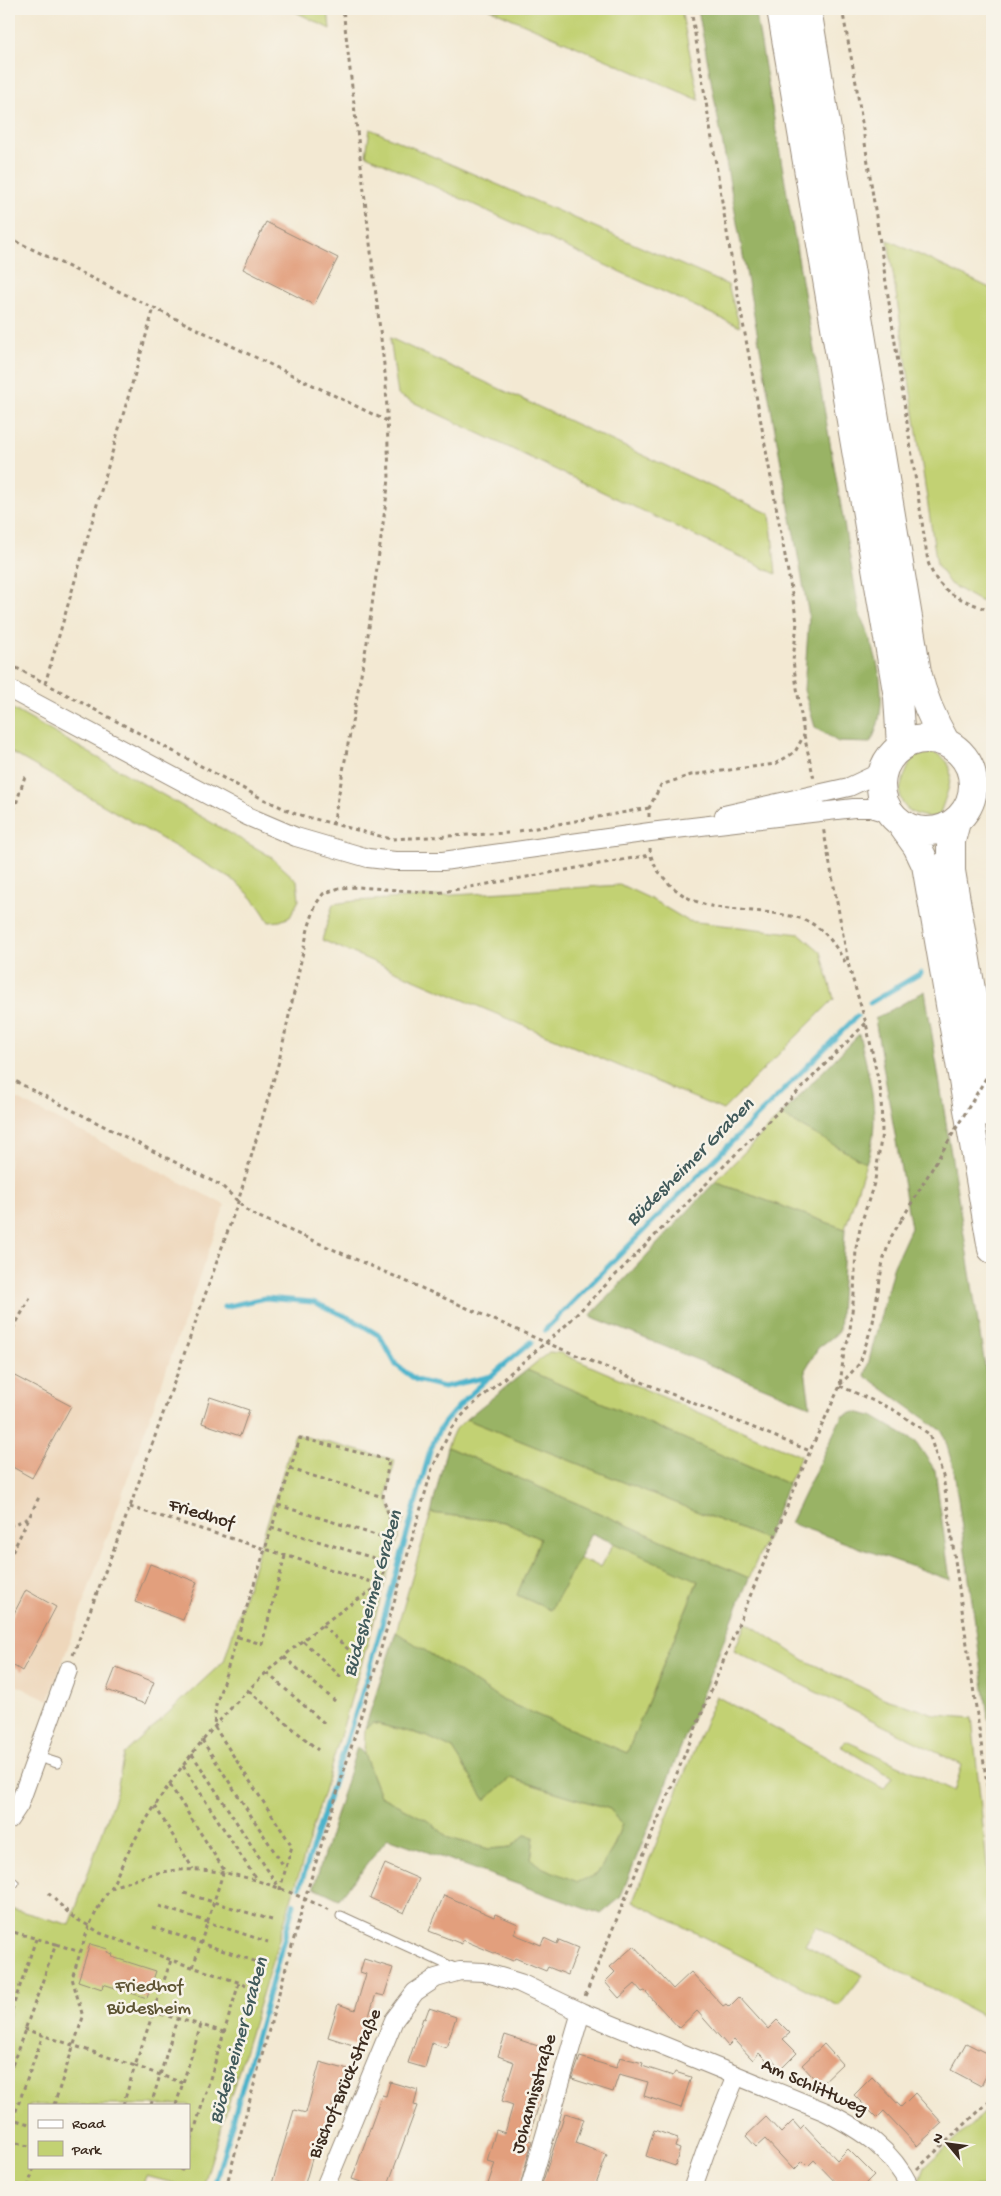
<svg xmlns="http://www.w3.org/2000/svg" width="1001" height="2196" font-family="'Gochi Hand',sans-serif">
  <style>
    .built { fill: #eed7bb }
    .green { fill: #c2d173; stroke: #7e7e48; fill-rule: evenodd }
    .forest { fill: #99b365; stroke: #6a6e42 }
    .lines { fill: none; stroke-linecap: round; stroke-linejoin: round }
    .stream { stroke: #4cb3cb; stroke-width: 5 }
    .building { fill: #e29f7d }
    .service-casing { stroke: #978a78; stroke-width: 11 }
    .minor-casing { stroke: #978a78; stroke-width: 20 }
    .primary-casing { stroke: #978a78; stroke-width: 30 }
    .path { stroke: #978a78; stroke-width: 3; stroke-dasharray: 4 4; stroke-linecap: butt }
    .service { stroke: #fff; stroke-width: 9 }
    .minor { stroke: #fff; stroke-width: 18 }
    .primary { stroke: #fff; stroke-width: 28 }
    .path-bridge { stroke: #978a78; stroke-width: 3; stroke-dasharray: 4 4; stroke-linecap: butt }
    .labels { text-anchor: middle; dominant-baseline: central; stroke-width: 5; stroke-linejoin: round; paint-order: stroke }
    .street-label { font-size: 19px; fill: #3b2a1e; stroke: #f7f3e8 }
    .park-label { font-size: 19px; fill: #5d5433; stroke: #f7f3e8 }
    .water-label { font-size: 20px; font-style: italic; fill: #415a5b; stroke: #f7f3e8 }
  </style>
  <rect width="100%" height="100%" fill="#f7f3e8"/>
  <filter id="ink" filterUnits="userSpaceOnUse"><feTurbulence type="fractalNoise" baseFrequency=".02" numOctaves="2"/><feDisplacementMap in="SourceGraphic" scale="10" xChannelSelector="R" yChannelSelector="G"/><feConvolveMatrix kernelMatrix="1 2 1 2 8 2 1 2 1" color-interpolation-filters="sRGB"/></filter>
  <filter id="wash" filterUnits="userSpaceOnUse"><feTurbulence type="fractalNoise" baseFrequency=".0096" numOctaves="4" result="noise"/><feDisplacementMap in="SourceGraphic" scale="20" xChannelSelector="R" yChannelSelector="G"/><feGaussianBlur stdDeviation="1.12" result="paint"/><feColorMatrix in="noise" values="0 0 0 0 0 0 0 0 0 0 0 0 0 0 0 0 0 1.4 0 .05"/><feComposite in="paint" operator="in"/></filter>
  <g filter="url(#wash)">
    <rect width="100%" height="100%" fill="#f3e9d3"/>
    <path class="built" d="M9,1095L225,1205L49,1700L9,1682Z"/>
    <path class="green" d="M290,9H328L330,29Z
      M490,9H681L699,100Z
      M370,129L728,285L740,327L366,155Z
      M888,240L992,289V606L976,599L950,584L937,565Z
      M390,338L770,514L776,574L398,395Z
      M9,707L270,856L297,881L299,900L290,917L280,921L269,922C258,903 247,890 230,878L9,751Z
      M922,750C966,756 948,789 939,816C919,820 895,809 901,786C904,774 911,764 914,752Z
      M621,885L651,899L688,921L800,934L821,952L834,999L723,1110L322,940L333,904L355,901Z
      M781,1115L866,1163L845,1229L715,1182Z
      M549,1352L560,1353L801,1456L788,1484L527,1370Z
      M466,1419L766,1539L749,1578L447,1447L454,1431Z
      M295,1434L395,1460L387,1495L392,1513L404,1518L320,1805L203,2187H188L146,2176L142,2187H9V1908L70,1925L117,1790L124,1754L224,1661ZM29,2105H189V2167H29Z
      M431,1513L505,1522L540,1539L517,1595L551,1610L579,1559L601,1567L614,1542L698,1580L627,1753L504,1701L396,1632Z
      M746,1622L804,1660L886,1699L937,1715L972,1718L992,1916V2021L816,1926L805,1945L863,1975L839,2006L633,1901L716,1696L884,1789L892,1777L840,1746L846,1741L954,1791L962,1765L734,1651Z
      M373,1723L426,1736L453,1749L485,1800L511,1778L610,1809L622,1824L613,1848L597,1874L578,1883L541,1867L531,1860L534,1837L525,1835L511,1847L489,1849L449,1838L430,1822L380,1796L364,1754L365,1728Z
      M992,2106V2187H922L920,2181L925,2167Z"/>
    <path class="forest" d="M698,9H755L860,616C878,651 892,706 870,743L838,742L815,727L804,690L809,616Z
      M925,991L992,1410V1746L954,1470L943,1432L865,1376L894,1265L911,1228L875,1019Z
      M859,1034C869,1076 883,1121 866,1163L781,1115Z
      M715,1182L845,1229L839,1332L818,1348L805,1370L810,1406L590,1316Z
      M527,1370L788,1484L766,1539L466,1419Z
      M855,1412L872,1416L916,1442L935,1470L950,1580L790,1523L842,1416Z
      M447,1447L749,1578L620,1898L601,1914L388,1838L339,1899L314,1887L357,1747L364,1754L380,1796L430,1822L449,1838L489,1849L511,1847L525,1835L534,1837L531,1859L541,1867L578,1882L597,1874L613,1848L622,1824L610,1809L511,1778L485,1800L453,1749L426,1736L373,1723L365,1728L396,1632L504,1701L627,1753L698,1581L591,1533L579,1559L551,1610L517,1595L540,1539L505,1522L431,1513Z"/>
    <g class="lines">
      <path class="stream" d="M870,1003L921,973
        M224,1307L265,1298L313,1302L352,1319L380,1336L396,1365L416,1380L444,1387L492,1376
        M545,1330L857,1016
        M300,1887L369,1671L430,1451C433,1445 435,1437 439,1430C459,1400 503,1366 531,1342
        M214,2187L294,1904"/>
    </g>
    <g id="blocks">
      <path class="building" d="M266,222L338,258L314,305L243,269Z
        M9,1373L71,1406L32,1478L9,1465Z
        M210,1397L249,1410L240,1436L202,1423Z
        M150,1564L197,1582L183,1620L135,1602Z
        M26,1590L56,1607L22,1671L9,1663V1623Z
        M116,1667L154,1682L145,1704L107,1690Z
        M385,1864L419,1879L404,1913L370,1898Z
        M444,1895L494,1917L495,1914L518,1924L514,1934L541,1945L544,1938L557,1944L559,1940L578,1948L568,1975L548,1967L546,1971L515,1958L513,1961L463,1940L462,1944L429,1931Z
        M90,1944L108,1949L107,1952L113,1954L112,1957L156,1971L147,1998L103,1984L102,1989L78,1981Z
        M634,1946L673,1989L691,1972L723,2006L726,2004L729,2007L739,1997L768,2029L777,2020L790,2033L783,2039L797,2053L781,2069L772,2059L769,2063L759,2053L753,2060L734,2040L728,2046L697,2011L679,2028L645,1991L642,1992L635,1984L619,1998L605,1982L615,1972L610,1967Z
        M364,1959L393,1968L384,1996L376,1994L359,2047L328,2037L338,2004L355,2010L366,1974L360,1972Z
        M429,2008L456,2017L446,2048L432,2043L425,2068L408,2063L423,2018L425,2019Z
        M505,2035L544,2048L529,2091L542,2095L528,2140L532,2141L520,2187H487L495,2163L487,2161L496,2130L505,2133L513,2105L502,2101L514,2062L498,2056Z
        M966,2043L992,2056V2064L981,2086L951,2070Z
        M824,2044L842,2064L820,2085L802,2065Z
        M580,2057L616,2068L620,2057L643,2063L642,2066L673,2076L675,2072L691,2077L681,2108L644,2096L648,2082L619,2074L613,2092L572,2079Z
        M320,2062L348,2070L338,2104L333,2103L322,2143L317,2141L304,2187H271L294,2110L306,2113Z
        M872,2077L901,2107L915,2093L942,2123L917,2146L884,2111L877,2118L854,2095Z
        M390,2082L418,2090L414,2105L417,2106L387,2187H376L352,2179L382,2095L386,2096Z
        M565,2113L584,2119L576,2143L607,2155L595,2187H541Z
        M766,2117L781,2133L793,2121L800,2129L804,2125L837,2160L848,2149L874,2175L862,2187H840L814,2160L808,2166L803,2161L794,2170L765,2139L756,2147L746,2136Z
        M654,2130L678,2138L675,2147L680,2149L675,2166L646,2156Z"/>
    </g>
  </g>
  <g filter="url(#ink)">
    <use href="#blocks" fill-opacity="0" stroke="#978a78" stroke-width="1"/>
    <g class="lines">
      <defs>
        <path id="service" d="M38,1757L57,1763
          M9,1881L14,1883
          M341,1916L459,1970"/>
        <path id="minor" d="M9,689L247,816L296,837L368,858L395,861H443L650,832L854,808H870L890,814
          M724,815L849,787L883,771
          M9,1820L19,1805L68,1670
          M325,2187L394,2020L415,1992L436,1978L460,1971L484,1972L520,1983L581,2012L826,2112C863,2131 891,2149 910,2187
          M530,2187L581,2012
          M693,2187L706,2150L736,2076"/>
        <path id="primary" d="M781,9L898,697L901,746
          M807,9L917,672C923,698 932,719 946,743
          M881 785a46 46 0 1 1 92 0a46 46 0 1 1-92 0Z
          M956,822L951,841V871L992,1114
          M902,825L917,846L926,865L992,1249"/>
      </defs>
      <use href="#service" class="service-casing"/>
      <use href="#minor" class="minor-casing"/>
      <use href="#primary" class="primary-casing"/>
      <path class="path" d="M691,9L730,251L797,622L793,661L804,735L814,779
        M842,9L856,83L928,562C940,597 962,598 992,612
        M9,238L387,421
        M9,664L261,798L296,814L391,839L508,833
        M45,684L154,308
        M649,817V808L661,785L691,775L775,764L795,752L804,735
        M333,825L367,642L389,479L386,382L343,9
        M9,826L26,773
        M519,831L649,808
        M650,848C650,860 657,870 664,878C697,917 740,906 784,915C790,916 797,917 803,919C827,930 834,944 847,965
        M9,1078L222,1186L250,1213L547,1343L810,1451
        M9,1336L31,1296
        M840,1385L860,1363L873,1322L883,1261L891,1237L902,1219
        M840,1386L894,1410L929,1434L943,1476L992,1820
        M290,1469L383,1497
        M278,1505L392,1540
        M9,1526L29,1518
        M271,1527L387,1562
        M9,1559L39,1497
        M322,1625L350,1651
        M238,1637L262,1644L285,1556
        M303,1641L341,1677
        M73,1655L130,1507L238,1202L279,1061L308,929L316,904L323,894L339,888L358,887L437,893L650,855
        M284,1657L335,1701
        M267,1673L324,1723
        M249,1691L318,1750
        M202,1740L285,1868
        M192,1754L280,1889L292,1846L214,1726L216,1705L300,1438L389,1460L383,1497L392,1526V1540L381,1585
        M183,1766L256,1879
        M170,1785L226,1873
        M155,1806L193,1869
        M111,1889C161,1769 270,1651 381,1585L130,1507
        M48,1893L73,1917L89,1926C95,1915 101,1900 110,1890C115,1885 127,1882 134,1880C199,1854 272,1882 331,1911
        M184,1893L275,1921
        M159,1906L268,1942
        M153,1927L263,1964
        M56,1944L80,1952
        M9,1946L13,1932L56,1944L9,2074
        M193,1967L223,1873
        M585,1996L810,1451L840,1386L844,1351L849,1338L854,1294L856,1248L861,1224L875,1180L882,1132L881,1093L866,1023L849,967L823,827
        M153,2012L201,2025
        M9,2018L36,1939
        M24,2029L135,2066L171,1960
        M54,2105L83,2017L72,1978L89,1926L100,1933L171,1960L256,1988
        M123,2105L135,2066L183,2083
        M151,2105L177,2019
        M176,2105L201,2025L224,2032
        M9,2118L29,2124
        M13,2119L43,2035
        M9,2141L29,2146
        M189,2148L239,1983
        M172,2167L182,2170L183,2167
        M917,2169L992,2099
        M28,2187L34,2167
        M226,2187L305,1898L374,1673L432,1469L452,1427L467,1410L566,1325L866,1023"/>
      <use href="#service" class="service"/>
      <use href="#minor" class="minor"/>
      <use href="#primary" class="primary"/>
      <path class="path-bridge" d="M902,1219L992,1068"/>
    </g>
  </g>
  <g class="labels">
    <g class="street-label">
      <text transform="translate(201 1515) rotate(17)">Friedhof</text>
      <text transform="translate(346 2084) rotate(-67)">Bischof-Brück-Straße</text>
      <text transform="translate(814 2088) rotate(24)">Am Schlittweg</text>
      <text transform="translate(535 2094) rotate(-74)">Johannisstraße</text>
    </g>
    <g class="park-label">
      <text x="149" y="1987">Friedhof<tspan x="149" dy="22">Büdesheim</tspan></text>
    </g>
    <g class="water-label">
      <text transform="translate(691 1163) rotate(-45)">Büdesheimer Graben</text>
      <text transform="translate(374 1594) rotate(-74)">Büdesheimer Graben</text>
      <text transform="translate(240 2041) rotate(-74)">Büdesheimer Graben</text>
    </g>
  </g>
  <rect width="1001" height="2196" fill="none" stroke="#f7f3e8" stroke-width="30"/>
  <rect x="28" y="2104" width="162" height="65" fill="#f7f3e8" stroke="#aca397"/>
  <rect x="38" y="2120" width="25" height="8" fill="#ffffff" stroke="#aca397"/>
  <text x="72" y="2128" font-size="15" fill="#3b2a1e">Road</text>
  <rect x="38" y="2141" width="25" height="15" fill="#c2d173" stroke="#aca397"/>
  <text x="72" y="2154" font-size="15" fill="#3b2a1e">Park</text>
  <g transform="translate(948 2144) rotate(299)" stroke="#f7f3e8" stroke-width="4" paint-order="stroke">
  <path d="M0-4L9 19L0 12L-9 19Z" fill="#3b2a1e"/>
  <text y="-8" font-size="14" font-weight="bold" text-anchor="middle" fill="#3b2a1e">N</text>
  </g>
</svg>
